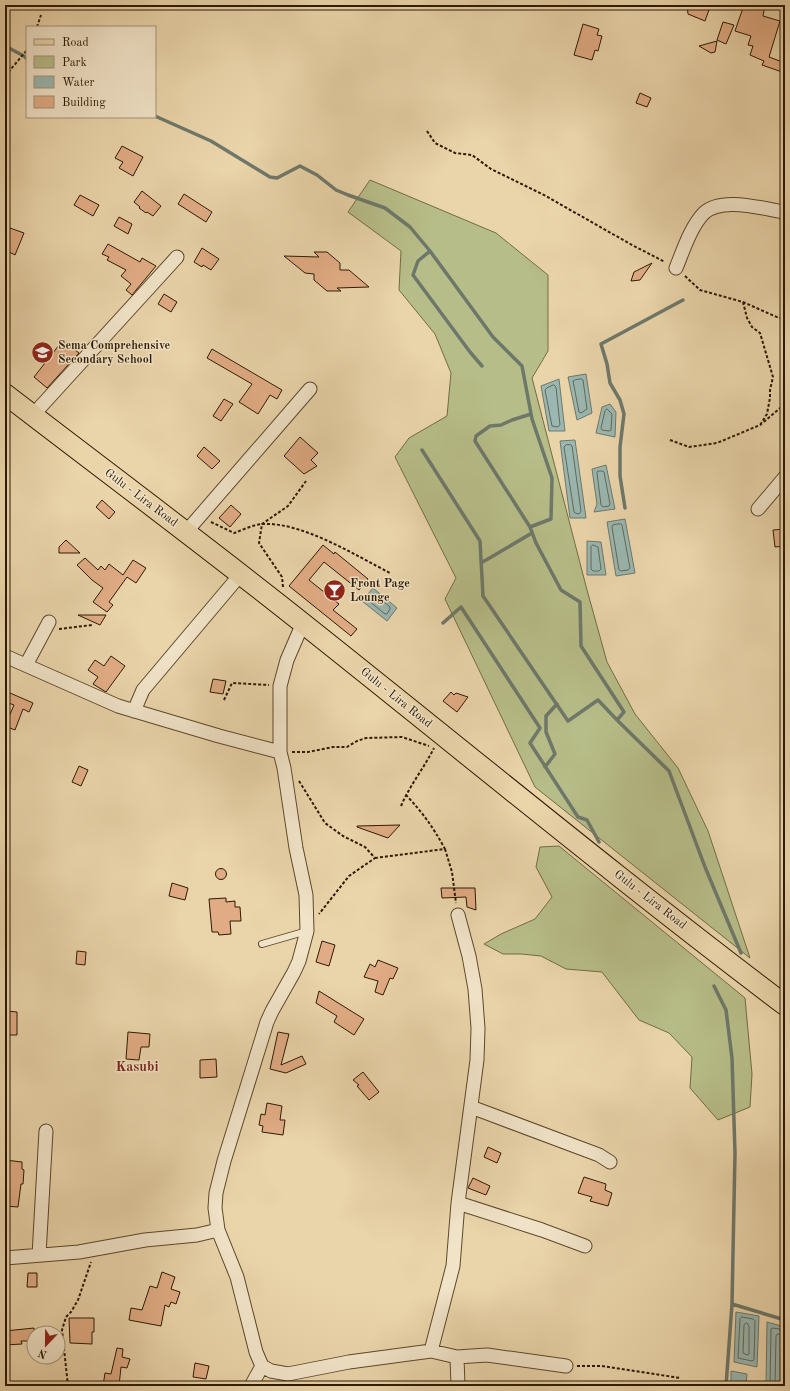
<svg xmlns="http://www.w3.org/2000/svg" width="790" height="1391" font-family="'Old Standard TT',serif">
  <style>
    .green { fill: #b7bd88; stroke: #726c44 }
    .water { fill: #9ab7b1; stroke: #6e786a }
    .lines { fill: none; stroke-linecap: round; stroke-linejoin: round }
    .shore { stroke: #646858; stroke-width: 1 }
    .stream { stroke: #6e786a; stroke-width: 3.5 }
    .building { fill: #e1ac85; stroke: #2d1a00 }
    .service-casing { stroke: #5c482a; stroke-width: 8 }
    .minor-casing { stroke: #5c482a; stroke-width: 15 }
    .primary-casing { stroke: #2d1a00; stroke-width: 22 }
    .path { stroke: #2d1a00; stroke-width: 2; stroke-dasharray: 3 2; stroke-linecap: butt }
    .service { stroke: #f1e3c8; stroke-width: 6 }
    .minor { stroke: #f1e3c8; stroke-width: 13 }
    .primary { stroke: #ead4aa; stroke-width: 20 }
    .labels { text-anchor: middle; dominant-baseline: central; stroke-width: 3; stroke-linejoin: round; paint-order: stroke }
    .poi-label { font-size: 12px; font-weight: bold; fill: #2d1a00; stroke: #f1e3c8; text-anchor: start }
    .street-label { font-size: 12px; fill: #2d1a00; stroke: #f1e3c8 }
    .quarter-label { font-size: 14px; font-weight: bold; fill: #7a1f14; stroke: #f1e3c8 }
  </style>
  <rect width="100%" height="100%" fill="#ead4aa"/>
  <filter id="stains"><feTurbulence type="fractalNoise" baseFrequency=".005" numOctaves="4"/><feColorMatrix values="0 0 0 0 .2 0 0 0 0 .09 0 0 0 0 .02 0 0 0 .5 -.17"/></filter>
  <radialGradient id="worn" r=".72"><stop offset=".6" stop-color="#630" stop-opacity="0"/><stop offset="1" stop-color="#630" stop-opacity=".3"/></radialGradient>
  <path class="green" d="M370,180L496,233L548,275V351L532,378L587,590L607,662L635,714L678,768L708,831L750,958L535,787L445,599L456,578L395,457L409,438L447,416L451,373L435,334L399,290L401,251L348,212Z
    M559,846L745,998L752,1074L750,1107L718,1120L690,1088L692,1057L669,1033L639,1020L602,972L566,969L541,956L521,954H503L484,944L501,934L535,919L552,897L536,867L540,847Z"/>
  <path class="water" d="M586,374L592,413L577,420L568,377Z
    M559,379L565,431H549L541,386Z
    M610,404L616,412L615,437L596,433L602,407Z
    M575,440L586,518H570L560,441Z
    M606,465L615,509L594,512L597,504L592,469Z
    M625,519L635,573L616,576L607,522Z
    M587,541L601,542L606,575H587Z
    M373,588L397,608L387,621L362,601Z
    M736,1312L759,1316L757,1367L734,1362Z
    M767,1322L785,1327V1386H766Z
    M731,1371L747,1374L746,1386H731Z"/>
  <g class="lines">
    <path class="shore" d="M581,379L583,380L587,409L581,413L579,412L573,381L575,380Z
      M554,385L556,387L560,425L558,427L552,426L545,390L547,388Z
      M607,409L612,414L611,430L609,431L602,430L601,428L605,411Z
      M571,445L572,446L581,511L579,514L575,513L574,512L564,447L566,445Z
      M598,471H602L604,472L610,504L609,506L603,507L601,505L597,473Z
      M621,524L622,525L630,568L628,570L621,571L619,570L612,527L613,525Z
      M593,545L598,547L601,569L599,571H593L591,569V547Z
      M374,594L390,607V609L387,614H385L369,601V599Z
      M742,1317L753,1319L755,1321L754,1360L752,1361L738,1358L740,1319Z
      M747,1323L749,1326V1354L747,1355L743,1353L744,1325Z
      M770,1386L771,1329L773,1328L785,1330
      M775,1386L776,1336L777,1334L785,1335
      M781,1386L782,1343L785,1341"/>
    <path class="stream" d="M5,46L24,56L27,59
      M155,116L211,141L270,177L277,178L300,166L317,175L336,190L348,195L385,208L410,227L430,251L493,337L522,366L532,419L552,478L551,519L530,527L536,543L561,590L580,602L581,646L624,712L617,720L669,771L705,867L741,953
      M430,251L418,261L413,275L470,352L482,366
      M422,450L480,541L483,596L568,721L598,700L617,720
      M625,508L620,476V447L624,414L620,400L610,383L607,364L601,344L683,300
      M530,527L475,441L476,436L490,426L501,425L512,420L531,414
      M481,563L532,533
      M443,623L461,607L540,728L530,743L578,817L587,820L599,842
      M545,767L555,754L546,732V716L557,704
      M714,986L726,1010L732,1058L735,1153L732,1304L785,1320
      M726,1386L732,1304"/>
  </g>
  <path class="building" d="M687,5H705L710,7L705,21L688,14Z
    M744,5L755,9L756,5H765L763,16L780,21L769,57L785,63V73L762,65L764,61L750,55L753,46L748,45L751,36L735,31Z
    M723,22L734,25L726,44L717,40Z
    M583,24L599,29L597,35L602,36L598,51L595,50L592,60L574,55Z
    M717,41L715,52L711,53L699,46Z
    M640,93L651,98L647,107L636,103Z
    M122,146L143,157L133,176L119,168L123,162L115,158Z
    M142,191L161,206L153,216L147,212L146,213L139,208L140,207L134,202Z
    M184,194L212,212L206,222L178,204Z
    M80,195L99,205L93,216L74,205Z
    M119,217L132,224L128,234L114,226Z
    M10,228L24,233L15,255L5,250V241Z
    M108,244L140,262L142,258L156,266L132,295L126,290L131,284L121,276L126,270L107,260L109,257L102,254Z
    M202,248L219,259L211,270L203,265L202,267L194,262Z
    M314,252H327L340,263V270H349L369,287L337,288L341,291H327L314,280V274L305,273L284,256L319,257Z
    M652,263L640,280L631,281L634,272Z
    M164,294L177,302L171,312L158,304Z
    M63,340L79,353L47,388L34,377Z
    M212,349L282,390L277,399L270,395L258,414L239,402L252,384L207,358Z
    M224,399L233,404L221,421L213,416Z
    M300,437L318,453L311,460L317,466L304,474L284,456Z
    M204,447L220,461L212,469L197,456Z
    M102,500L115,512L109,519L96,507Z
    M231,505L241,514L230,527L219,518Z
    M785,529V546L775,547L773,530Z
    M66,540L80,553H59V547Z
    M323,545L334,554L335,552L368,579L359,590L324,562L309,580L339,604L333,610L357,629L351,636L289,586Z
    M85,558L98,570L101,566L105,570L109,564L123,575L133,560L146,568L136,583L127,577L109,602L113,605L107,612L93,602L103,588L92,580L77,565Z
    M78,615H106L100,625Z
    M111,656L125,666L106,692L93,684L98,677L88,670L95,660L104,666Z
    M213,679L226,681L223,694L210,692Z
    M451,692L454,695L456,693L468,697L457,712L443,701Z
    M10,693L33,703L29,712L23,709L15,730L5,726L14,705L6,702Z
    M79,766L88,770L81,786L72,782Z
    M400,825L388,838L357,827V826Z
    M215.5 874a5.5 5.5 0 1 1 11 0a5.5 5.5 0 1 1-11 0Z
    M172,883L188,888L185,900L169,896Z
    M441,888H475L476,910L467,907L466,897L442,898Z
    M226,898V902L235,901V907H240L241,921H230L231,934L219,935L218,932H212L209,899Z
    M322,941L335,945L329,966L316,962Z
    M77,951L86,952L85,965L76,964Z
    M378,960L398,968L393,979L390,978L383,995L375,992L378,981L364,977L370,964L375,967Z
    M319,991L364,1019L354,1035L334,1022L337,1016L316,1003Z
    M6,1011L17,1012V1035H7Z
    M128,1032L150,1034L149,1047H141L139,1060L126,1059Z
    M278,1032L289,1034L281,1065L302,1056L306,1064L286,1073L270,1069Z
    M216,1059L217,1077L200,1078V1060Z
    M363,1072L379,1092L369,1100L357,1086L359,1085L353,1080Z
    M267,1103L282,1106L280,1120H285L283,1135L262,1132L263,1126L259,1125L261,1114L265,1115Z
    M488,1147L501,1153L497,1163L484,1157Z
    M5,1160L22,1162V1169L24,1170L23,1184H21L18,1207L5,1206Z
    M584,1177L606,1184L605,1190L612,1193L608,1206L590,1201L592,1197L578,1193Z
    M473,1178L490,1186L486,1195L468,1188Z
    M162,1272L175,1277L171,1289L180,1292L176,1304L171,1302L169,1307L165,1305L161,1326L129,1320L131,1308L142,1310L150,1286L157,1288Z
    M28,1273H37V1287H27Z
    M69,1318H94V1332H92V1344L70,1343Z
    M34,1328V1341H21L22,1344L5,1345V1331Z
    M117,1348L123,1349L122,1357L130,1359L127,1368L121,1367L119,1386H103L105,1373L111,1374Z
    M195,1363L209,1366L206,1379L193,1377Z"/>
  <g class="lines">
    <defs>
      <path id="service" d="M262,944L307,931"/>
      <path id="minor" d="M676,268C683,251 691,226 704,213C722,196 763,209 785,212
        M33,415L177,257
        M758,509L785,477
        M186,532L310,389
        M5,656L118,706L219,736L280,752
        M26,665L49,622
        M134,711L143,690L240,575
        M471,1107L599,1155L610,1162
        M458,1203L542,1230L585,1246
        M39,1255L46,1131
        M5,1258L79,1252L145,1240L197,1235L218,1230
        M431,1351L457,1357L487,1355L566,1366
        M457,1357L458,1386
        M262,1366L271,1371L288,1374L349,1362L431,1351L453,1266L458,1203L477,1060L478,1028L475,989L469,956L458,915
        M251,1386L262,1366L256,1352L237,1277L218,1230L215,1208L216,1193L224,1161L267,1022L272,1011L294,972L299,961L307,931L306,895L296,848L284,768L280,752V686L287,660L303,623"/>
      <path id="primary" d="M5,394C105,471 206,546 305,625C465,752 622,882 785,1005"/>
    </defs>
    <use href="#service" class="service-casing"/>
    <use href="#minor" class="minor-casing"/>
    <use href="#primary" class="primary-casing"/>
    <path class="path" d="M37,27L41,15
      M5,76L27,50
      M427,131L435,143L455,153L472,155L491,169L544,195L632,245L665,262
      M783,200L785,193
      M685,276L700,290L743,302L779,318H785
      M743,302L747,318L752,327L760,333L773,377L770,390V398L767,414L760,425
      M670,440L689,447L717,443L760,425L785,404
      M211,522L234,533C243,530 254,524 263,524C302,522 355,555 390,573
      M283,587L282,577L259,543L262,524L288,506L306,481
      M59,629L92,625
      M224,700L232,683L269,685
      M292,752H308L333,747H347L357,741L366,738L402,737L429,746
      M299,781L325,823L343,836L365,847L375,858L349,876L319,914
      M401,806C410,785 424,768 434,748
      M445,849L452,872L456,903
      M375,858L445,849C433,827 423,813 406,795
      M577,1366H602L680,1378
      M68,1386L62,1330L66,1317L71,1312L78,1300L91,1262"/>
    <use href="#service" class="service"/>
    <use href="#minor" class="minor"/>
    <use href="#primary" class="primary"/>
  </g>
  <defs>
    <symbol id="school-disc" viewBox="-11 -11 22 22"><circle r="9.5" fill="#8f2418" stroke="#f1e3c8"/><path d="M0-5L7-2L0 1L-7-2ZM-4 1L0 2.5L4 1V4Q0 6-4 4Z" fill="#fff"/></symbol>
    <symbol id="bar-disc" viewBox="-11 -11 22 22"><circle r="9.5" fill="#8f2418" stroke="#f1e3c8"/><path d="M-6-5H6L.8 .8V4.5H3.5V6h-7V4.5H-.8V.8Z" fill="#fff"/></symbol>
  </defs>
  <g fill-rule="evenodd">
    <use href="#school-disc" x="30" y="340" width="25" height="25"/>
    <use href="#bar-disc" x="322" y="578" width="25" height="25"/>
  </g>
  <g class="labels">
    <g class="poi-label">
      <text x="58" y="346">Sema Comprehensive<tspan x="58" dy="14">Secondary School</tspan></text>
      <text x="350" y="584">Front Page<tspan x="350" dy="14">Lounge</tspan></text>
    </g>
    <g class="street-label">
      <text transform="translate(141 498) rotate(37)">Gulu - Lira Road</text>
      <text transform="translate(396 698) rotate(39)">Gulu - Lira Road</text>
      <text transform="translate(650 900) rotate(38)">Gulu - Lira Road</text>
    </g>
    <g class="quarter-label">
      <text x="137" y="1067">Kasubi</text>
    </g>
  </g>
  <rect width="790" height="1391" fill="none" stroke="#ead4aa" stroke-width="20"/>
  <rect x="6" y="6" width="778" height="1379" fill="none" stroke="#2d1a00" stroke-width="2"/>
  <rect x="10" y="10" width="770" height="1371" fill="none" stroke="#2d1a00"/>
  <rect x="26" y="26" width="130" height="92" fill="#f1e3c8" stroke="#a39378"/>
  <rect x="34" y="39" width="20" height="6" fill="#ead4aa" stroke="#a39378"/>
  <text x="62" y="46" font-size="12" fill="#2d1a00">Road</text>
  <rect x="34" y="56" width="20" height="12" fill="#b7bd88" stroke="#a39378"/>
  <text x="62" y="66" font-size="12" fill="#2d1a00">Park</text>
  <rect x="34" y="76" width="20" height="12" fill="#9ab7b1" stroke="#a39378"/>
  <text x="62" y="86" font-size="12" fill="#2d1a00">Water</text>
  <rect x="34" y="96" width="20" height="12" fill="#e1ac85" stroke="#a39378"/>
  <text x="62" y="106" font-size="12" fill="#2d1a00">Building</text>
  <g transform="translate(46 1345) rotate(202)"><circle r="19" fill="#f1e3c8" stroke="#a39378"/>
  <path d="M0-3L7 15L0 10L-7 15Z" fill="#8f2418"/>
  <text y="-6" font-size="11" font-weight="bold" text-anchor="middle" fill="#2d1a00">N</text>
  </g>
  <rect width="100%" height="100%" filter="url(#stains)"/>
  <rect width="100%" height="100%" fill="url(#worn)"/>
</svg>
